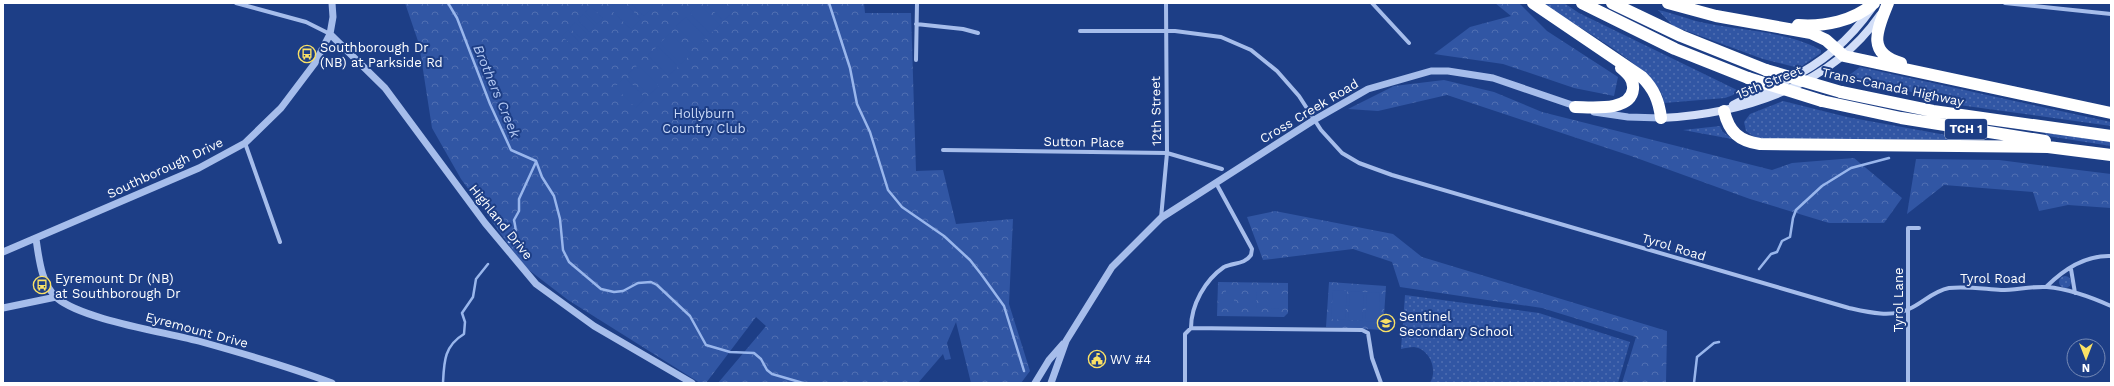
<svg xmlns="http://www.w3.org/2000/svg" width="2114" height="386" font-family="'Work Sans',sans-serif">
  <style>
    .grass { fill: url(#grass-dots) }
    .forest { fill: url(#forest-crowns) }
    .pitch { fill: #3156a4 }
    .lines { fill: none; stroke-linecap: round; stroke-linejoin: round }
    .stream { stroke: #99b6ec; stroke-width: 2.5 }
    .minor { stroke: #a6bdeb; stroke-width: 4 }
    .tertiary { stroke: #a6bdeb; stroke-width: 7 }
    .secondary { stroke: #d2def8; stroke-width: 8 }
    .motorway { stroke: #fff; stroke-width: 12 }
    .motorway-bridge { stroke: #fff; stroke-width: 12 }
    .labels { text-anchor: middle; dominant-baseline: central; stroke-width: 4; stroke-linejoin: round; paint-order: stroke }
    .shield { fill: #1d3e86; stroke: #bbc5db; stroke-width: 1 }
    .shield-label { font-size: 12px; font-weight: bold; fill: #fff }
    .poi-label { font-size: 13px; fill: #fff; stroke: #1d3e86; text-anchor: start }
    .street-label { font-size: 13px; fill: #fff; stroke: #1d3e86 }
    .park-label { font-size: 13px; fill: #cbdaf8; stroke: #1d3e86 }
    .water-label { font-size: 14px; font-style: italic; fill: #b2c7f2; stroke: #1d3e86 }
  </style>
  <defs>
    <pattern id="grass-dots" width="8" height="8" patternUnits="userSpaceOnUse"><rect width="8" height="8" fill="#3156a4"/><path d="M2 2h.1M6 6h.1" fill="none" stroke="#506fb2" stroke-width="1.8" stroke-linecap="round"/></pattern>
    <pattern id="forest-crowns" width="20" height="18" patternUnits="userSpaceOnUse"><rect width="20" height="18" fill="#3156a4"/><path d="M2 6a3 3 0 1 1 6 0M12 15a3 3 0 1 1 6 0" fill="none" stroke="#506fb2"/></pattern>
  </defs>
  <rect width="100%" height="100%" fill="#1d3e86"/>
  <path class="grass" d="M1542,3H1564L1579,13L1737,90L1733,95L1725,98L1664,103C1665,72 1566,21 1542,3Z
    M1658,10C1674,13 1689,20 1705,23C1744,31 1786,31 1821,50V53L1799,68L1763,59L1673,26Z
    M1860,67L2111,122V126L1959,105L1879,83L1856,81L1848,76Z
    M1783,101L1847,117L1979,141L1757,139L1746,131L1744,122L1750,114Z
    M1720,126L1722,131L1732,139L1683,130Z
    M2045,133L2111,141V146L2047,136Z
    M2059 282a6 6 0 1 1 12 0a6 6 0 1 1-12 0Z
    M1405,295L1539,313L1630,342L1618,383H1430C1438,370 1430,349 1414,347C1410,347 1405,348 1401,349Z"/>
  <path class="forest" d="M405,3H864L865,13H911L916,171L943,170L956,224L1013,219L1009,304L1030,371L1021,383H971L956,322L947,343L951,359L945,360L943,354L918,383H718L766,326L756,317L706,383H700L568,300L525,267L461,179L432,128L419,44Z
    M1495,3H1519L1547,31L1618,77L1614,96L1574,88L1503,64L1434,54L1470,27L1511,16Z
    M1444,80L1494,92L1542,112L1772,170L1792,163L1854,158L1902,198L1884,223H1829L1750,199L1631,156L1447,95L1378,111L1348,109L1394,86Z
    M1916,159L1999,160L2111,174V208L2068,205L2039,211L2033,192L1944,185L1907,214Z
    M1275,211L1393,234L1422,257L1667,331L1666,383H1622L1636,337L1542,308L1400,287L1392,262L1353,249L1263,260L1247,217Z
    M1218,282L1288,283V313L1284,317L1217,316Z
    M1329,282L1386,286L1383,330L1326,327Z"/>
  <path class="pitch" d="M616,3H624L641,19L631,29L610,9Z
    M630,3H649L653,7L644,16Z
    M662,3H677L669,11Z
    M706,3H725L733,12L723,21Z
    M699,4L720,25L710,34L690,13Z
    M591,7L603,18L597,24L585,12Z
    M583,14L595,26L589,32L578,20Z
    M686,17L706,38L697,47L676,26Z
    M575,22L587,34L582,39L570,28Z
    M568,30L579,42L574,47L562,36Z
    M670,33L691,54L681,64L660,43Z
    M658,46L678,67L668,76L648,55Z
    M638,65L659,86L649,95L628,74Z
    M625,77L645,98L636,108L615,87Z
    M1333,290L1347,291L1345,320L1331,319Z
    M1226,291H1234V308H1226Z
    M1350,291L1364,292L1362,321L1348,320Z
    M1249,292H1257L1256,308H1249Z
    M1271,292H1279V309L1271,308Z
    M1367,292L1380,293L1379,322L1365,321Z"/>
  <g class="lines">
    <path class="stream" d="M448,3L457,18L490,104L511,150L536,161L542,177L554,196L560,219L563,250L569,262L601,289L614,292L623,291L638,283L651,282L657,285L690,316L706,345L730,352L754,353L761,359L767,370L772,374L803,383
      M829,3L850,68L857,104L870,132L888,190L902,207L944,236L970,260L981,274L1004,306L1024,371
      M509,242C518,234 516,230 514,220L519,211V199L536,162
      M1759,269L1771,254L1777,252L1782,241L1790,237L1793,218L1796,210L1822,186L1851,168L1889,158
      M443,383C444,362 444,346 464,334L465,322L462,313L473,297L476,279L488,264
      M1694,383L1697,357L1714,343L1719,342"/>
    <path class="minor" d="M236,3L306,22L330,34
      M1372,3L1409,43
      M2005,3L2111,14
      M916,24L963,29L978,33
      M1080,31H1175L1221,37L1251,50L1277,71L1299,96L1321,130L1342,153L1359,163L1392,175L1849,308C1867,312 1891,318 1909,309C1923,303 1933,291 1949,288C1966,286 1984,289 2001,290C2016,290 2032,286 2047,287C2069,289 2091,297 2111,306
      M916,60L917,3
      M245,143L280,242
      M943,150L1167,153L1222,169
      M1161,218L1167,153L1166,3
      M2071,269L2075,293
      M2046,287C2063,270 2086,255 2111,256
      M1191,328C1191,305 1205,280 1224,267C1234,262 1244,265 1251,255L1252,249L1216,183
      M1185,383V334L1191,328L1362,330L1368,333L1372,358L1381,383
      M1908,383V228H1919"/>
    <path class="tertiary" d="M330,34L385,88L485,223L536,284L594,326L692,383
      M1594,112L1628,117L1661,118
      M36,239C39,258 41,284 57,298C83,320 166,332 202,342C245,354 290,367 332,383
      M3,252L199,168L245,143L281,108L315,63L330,34L333,17L332,3
      M3,308L56,297
      M1035,383L1049,360L1063,344
      M1051,383L1066,341L1112,267L1161,218L1314,120L1368,89L1431,71H1448L1493,78L1578,107"/>
    <path class="secondary" d="M1733,105C1750,95 1769,90 1786,81C1822,63 1849,41 1872,8
      M1661,118C1743,114 1831,86 1880,15"/>
    <path class="motorway" d="M1533,3L1642,77C1654,89 1659,101 1661,118
      M1582,3L1675,49L1748,78
      M1612,3L1681,36L1766,70
      M1668,3L1716,16L1811,33L1826,40L1844,56L2111,113
      M1888,3C1878,28 1865,53 1901,63
      M1798,25C1824,27 1854,21 1874,3
      M1841,92L1933,111L2111,136
      M1822,101L1901,118L2045,141
      M1575,107C1591,107 1631,112 1633,89C1634,79 1627,73 1621,68
      M1724,111C1729,132 1739,141 1760,144L2048,147L2111,155"/>
    <path class="motorway-bridge" d="M1766,70L1841,92
      M1748,78L1822,101"/>
  </g>
  <defs>
    <symbol id="bus-ring" viewBox="-11 -11 22 22"><circle r="9.5" fill="#1d3e86" stroke="#fae165" stroke-width="1.5"/><path d="M-5-6H5V4H4V6H2V4H-2V6H-4V4H-5ZM-3.5-4V0h7V-4ZM-3.5 1.2v1.5H-2V1.2ZM2 1.2v1.5H3.5V1.2Z" fill="#fae165"/></symbol>
    <symbol id="school-ring" viewBox="-11 -11 22 22"><circle r="9.5" fill="#1d3e86" stroke="#fae165" stroke-width="1.5"/><path d="M0-5L7-2L0 1L-7-2ZM-4 1L0 2.5L4 1V4Q0 6-4 4Z" fill="#fae165"/></symbol>
    <symbol id="civic-ring" viewBox="-11 -11 22 22"><circle r="9.5" fill="#1d3e86" stroke="#fae165" stroke-width="1.5"/><path d="M-.6-6.5H3V-4.5H.6V-3L4-1V1h2V6H-6V1h2V-1L-.6-3ZM-1.2 2.5V6h2.4V2.5Z" fill="#fae165"/></symbol>
  </defs>
  <g fill-rule="evenodd">
    <use href="#bus-ring" x="297" y="44" width="20" height="20"/>
    <use href="#bus-ring" x="32" y="275" width="20" height="20"/>
    <use href="#school-ring" x="1376" y="313" width="20" height="20"/>
    <use href="#civic-ring" x="1087" y="349" width="20" height="20"/>
  </g>
  <g class="labels">
    <rect class="shield" x="1945" y="119" width="42" height="20" rx="3"/>
    <g class="shield-label">
      <text x="1966" y="129">TCH 1</text>
    </g>
    <g class="poi-label">
      <text x="320" y="47">Southborough Dr<tspan x="320" dy="15">(NB) at Parkside Rd</tspan></text>
      <text x="55" y="278">Eyremount Dr (NB)<tspan x="55" dy="15">at Southborough Dr</tspan></text>
      <text x="1399" y="316">Sentinel<tspan x="1399" dy="15">Secondary School</tspan></text>
      <text x="1110" y="359">WV #4</text>
    </g>
    <g class="street-label">
      <text transform="translate(1769 82) rotate(-22)">15th Street</text>
      <text transform="translate(1893 87) rotate(12)">Trans-Canada Highway</text>
      <text transform="translate(1156 111) rotate(-91)">12th Street</text>
      <text transform="translate(1309 111) rotate(-31)">Cross Creek Road</text>
      <text transform="translate(1084 142) rotate(1)">Sutton Place</text>
      <text transform="translate(165 168) rotate(-25)">Southborough Drive</text>
      <text transform="translate(501 222) rotate(51)">Highland Drive</text>
      <text transform="translate(1674 247) rotate(17)">Tyrol Road</text>
      <text x="1993" y="278">Tyrol Road</text>
      <text transform="translate(1898 300) rotate(-90)">Tyrol Lane</text>
      <text transform="translate(197 330) rotate(15)">Eyremount Drive</text>
    </g>
    <g class="park-label">
      <text x="704" y="113">Hollyburn<tspan x="704" dy="15">Country Club</tspan></text>
    </g>
    <g class="water-label">
      <text transform="translate(497 91) rotate(67)">Brothers Creek</text>
    </g>
  </g>
  <rect width="2114" height="386" fill="none" stroke="#ffffff" stroke-width="8"/>
  <g transform="translate(2086 358) rotate(180)"><circle r="19" fill="#1d3e86" stroke="#778bb6"/>
  <path d="M0-3L7 15L0 10L-7 15Z" fill="#fae165"/>
  <text y="-6" font-size="11" font-weight="bold" text-anchor="middle" fill="#ffffff">N</text>
  </g>
</svg>
